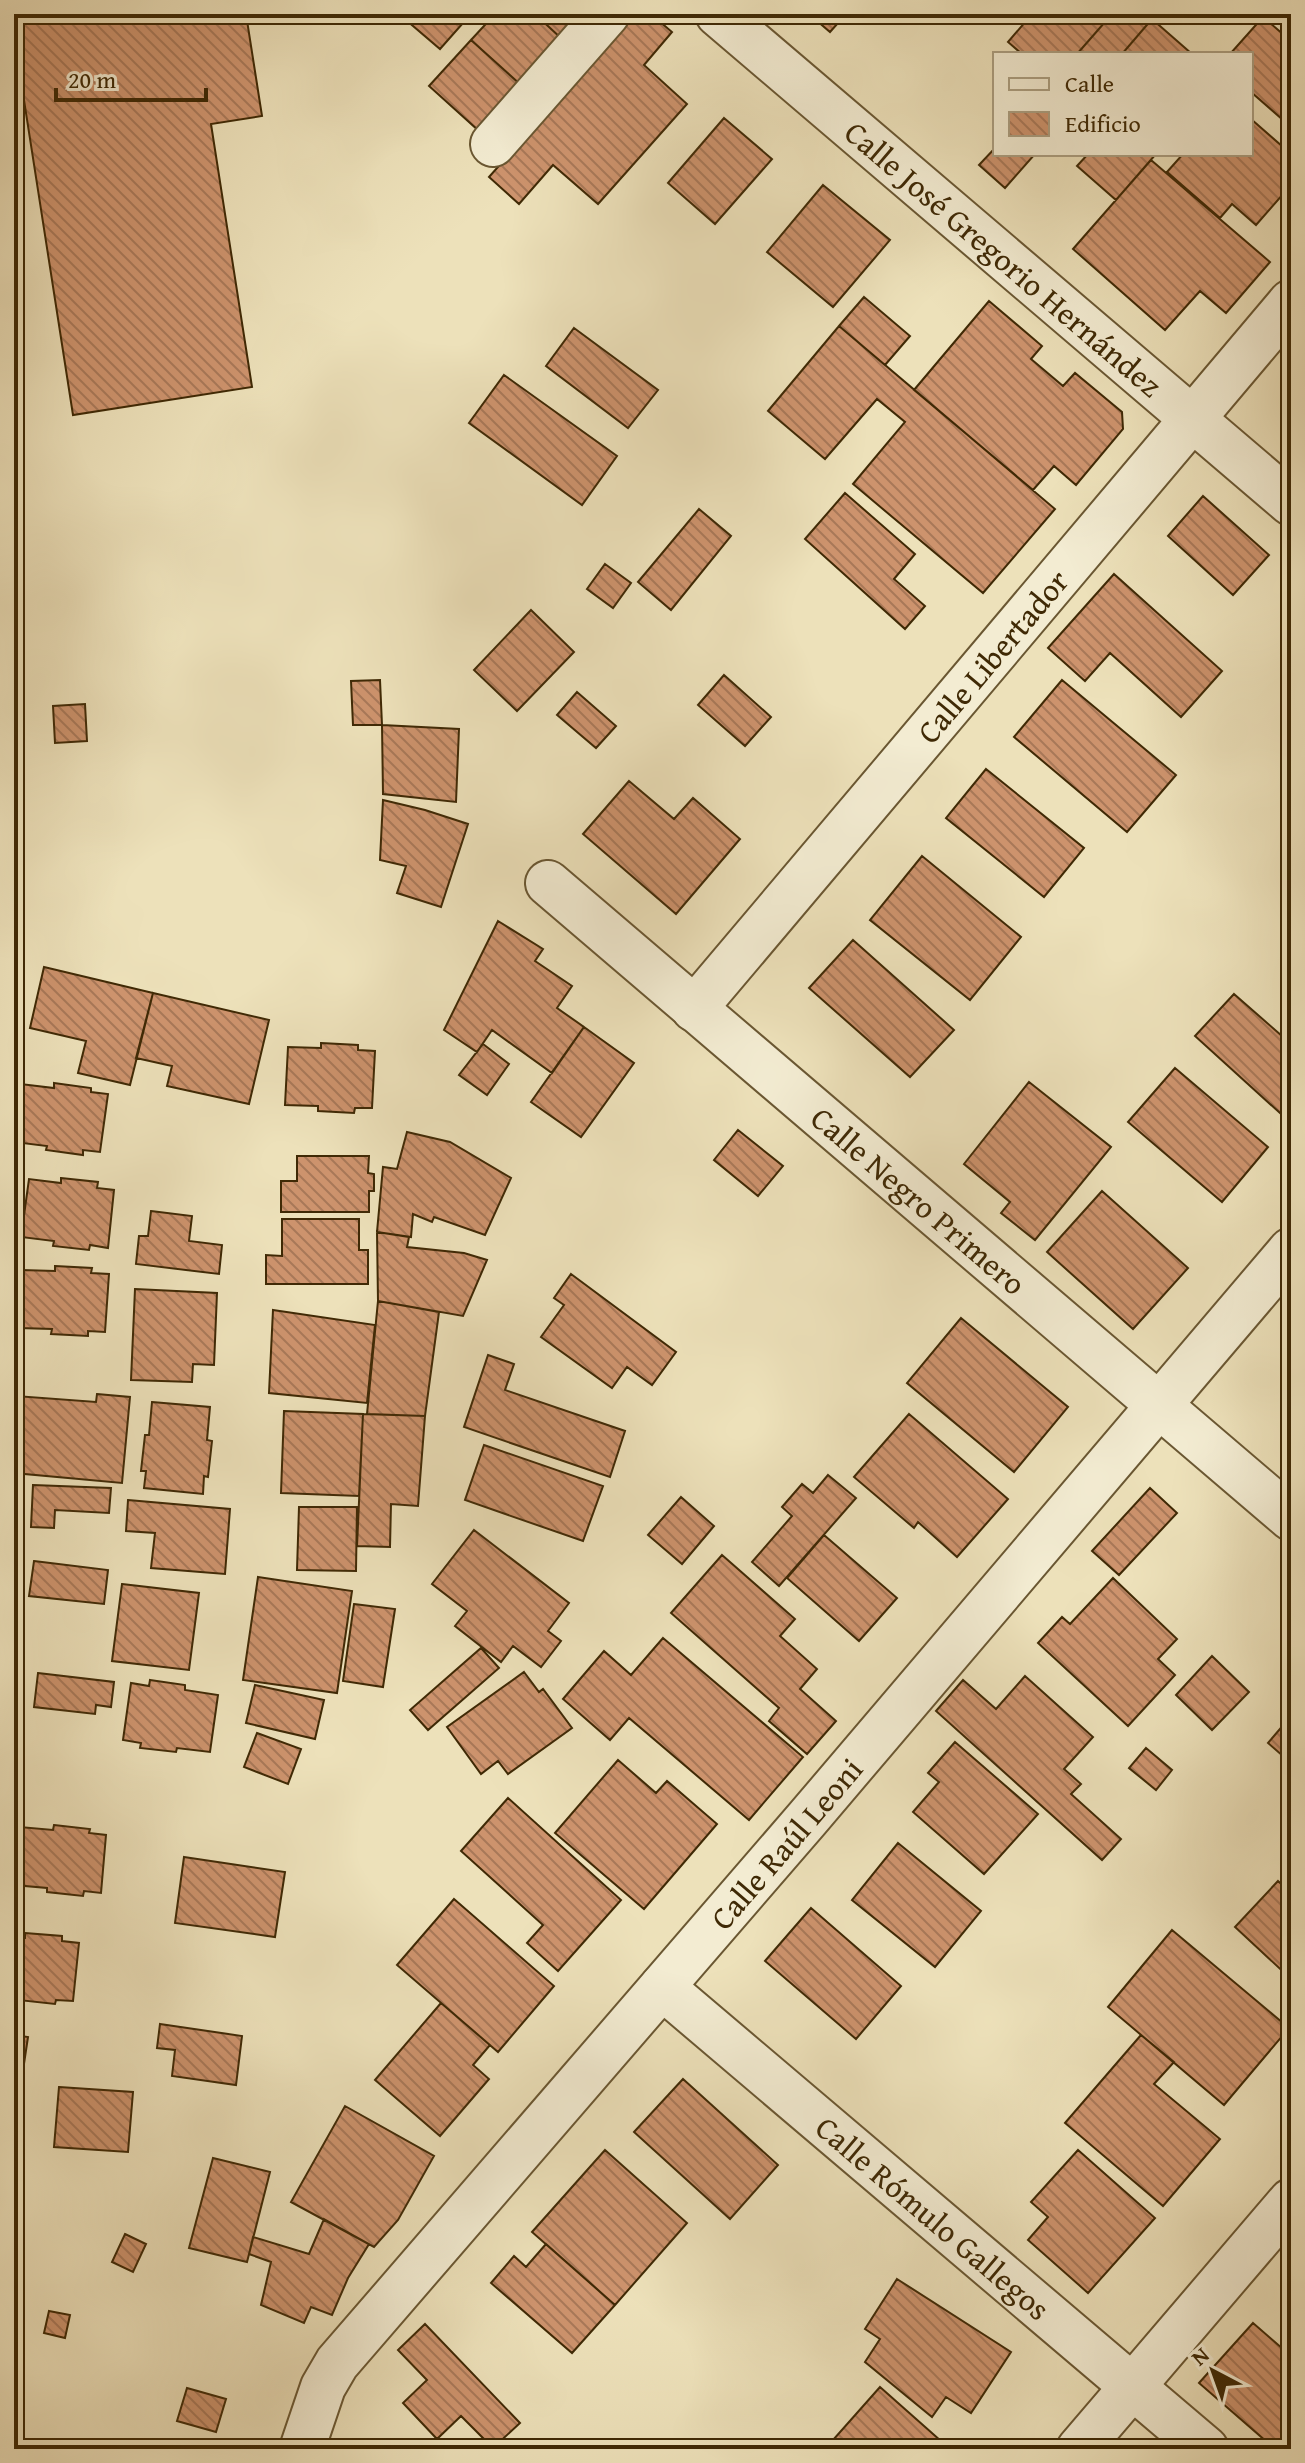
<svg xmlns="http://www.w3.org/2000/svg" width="1305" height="2463" font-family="'Gentium Book Plus',serif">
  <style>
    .building { fill: url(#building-back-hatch); stroke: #3f2905; stroke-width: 2 }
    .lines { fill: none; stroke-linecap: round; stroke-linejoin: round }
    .minor-casing { stroke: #6a5732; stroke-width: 48 }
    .minor { stroke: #f3ecd2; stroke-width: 44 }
    .labels { text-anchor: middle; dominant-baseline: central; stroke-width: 8; stroke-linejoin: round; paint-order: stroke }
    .street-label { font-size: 32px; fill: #3f2905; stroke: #f3ecd2 }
  </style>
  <defs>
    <pattern id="building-back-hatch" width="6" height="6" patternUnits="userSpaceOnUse" patternTransform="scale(2)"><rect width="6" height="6" fill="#cd936d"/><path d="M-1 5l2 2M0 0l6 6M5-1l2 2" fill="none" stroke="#a87858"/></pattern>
  </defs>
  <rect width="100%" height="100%" fill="#ede1ba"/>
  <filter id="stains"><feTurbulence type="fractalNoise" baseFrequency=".0025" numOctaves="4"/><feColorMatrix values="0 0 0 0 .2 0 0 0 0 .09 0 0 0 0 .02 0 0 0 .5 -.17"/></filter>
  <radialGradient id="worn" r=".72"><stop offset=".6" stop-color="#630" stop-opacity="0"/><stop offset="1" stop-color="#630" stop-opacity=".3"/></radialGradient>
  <path class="building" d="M14,14H246L262,116L211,124L252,387L73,415L14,36Z
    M399,14H471L440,49Z
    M495,14H535L563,40L521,85L471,40Z
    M535,14H586L563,40Z
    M634,14H651L672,32L644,65L687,104L598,204L553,165L519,204L489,177Z
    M809,14H846L830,32Z
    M1032,14H1112L1077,54H1022L1008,42Z
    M1112,14H1146L1152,19L1122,54H1077Z
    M1263,17L1291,41V127L1251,92V54H1230Z
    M1152,19L1192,54H1122Z
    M471,40L521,85L479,131L429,86Z
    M724,118L772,159L715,224L668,183Z
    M1251,119L1291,154V185L1256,225L1232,204L1220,218L1167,172L1183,154H1251Z
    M995,148V154H1035L1005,188L979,165Z
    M1088,154H1156L1116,200L1077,166Z
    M1151,160L1270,262L1226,313L1200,291L1165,330L1073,249Z
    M823,185L890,240L833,307L767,252Z
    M864,297L910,336L885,365L839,326Z
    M989,301L1042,346L1031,359L1063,386L1075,373L1122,412L1123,429L1076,485L1054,466L1033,490L914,390Z
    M839,326L1055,509L983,593L853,484L905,422L877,399L825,459L768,411Z
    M574,328L658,390L628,428L546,366Z
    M504,375L617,456L582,505L469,423Z
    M845,493L915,554L894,579L925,606L905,629L805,539Z
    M1203,496L1269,555L1233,595L1168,536Z
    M699,509L731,536L671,610L638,582Z
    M605,564L631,583L613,608L587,589Z
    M1114,574L1222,671L1181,717L1110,653L1085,681L1048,648Z
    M531,610L574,652L517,711L474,670Z
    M724,675L771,717L745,746L698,705Z
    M380,680L382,725H353L351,681Z
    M1062,680L1176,775L1127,832L1014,737Z
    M577,692L616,726L596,748L557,715Z
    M85,704L87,741L55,743L53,706Z
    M382,725L459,729L456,802L383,794Z
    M986,769L1084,848L1044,897L946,818Z
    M629,781L674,819L693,798L740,839L676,914L583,834Z
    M383,800L425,810L468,824L441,907L397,893L406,866L380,860Z
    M922,856L1021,937L970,1000L870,920Z
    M498,921L543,949L535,961L572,986L557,1008L584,1027L552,1073L492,1030L477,1052L444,1030Z
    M853,940L954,1030L910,1077L809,988Z
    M44,967L153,993L130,1085L78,1073L86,1041L30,1028Z
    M153,993L269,1020L249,1104L167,1086L172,1066L136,1058Z
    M1234,994L1282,1036L1291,1025V1123L1195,1036Z
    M584,1027L634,1063L581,1137L531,1102Z
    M321,1043L358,1045V1050L375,1051L372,1108H355L354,1113L318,1111V1106L285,1105L288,1047L321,1048Z
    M483,1044L509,1064L487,1095L459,1075Z
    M1175,1068L1268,1147L1222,1202L1128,1122Z
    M1029,1082L1111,1147L1035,1240L1001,1213L1010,1202L964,1164Z
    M54,1083L91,1088V1092L108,1094L100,1152L83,1150V1155L46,1150L47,1146L14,1142L21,1084L54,1088Z
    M738,1130L783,1166L758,1196L714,1160Z
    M407,1132L450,1142L511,1178L485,1235L434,1217L432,1222L413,1214L411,1237L377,1232L383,1167L397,1169Z
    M297,1156H369L368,1173L374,1174V1191H369V1212H281V1181H297Z
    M61,1178L98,1182L97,1188L114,1190L108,1248L90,1245L89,1250L53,1246L54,1241L21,1237L29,1179L61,1183Z
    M1102,1191L1188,1268L1133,1329L1047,1252Z
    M151,1211L192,1216L189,1241L222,1245L219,1274L136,1264L139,1236H148Z
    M282,1219H359V1250H368V1284H266V1255L282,1256Z
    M377,1232L409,1237L407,1247L464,1253L487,1260L463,1316L378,1301Z
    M55,1266L92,1268L91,1273L109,1274L105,1332L88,1331V1336L51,1334L52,1329L19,1328L22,1270L55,1271Z
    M571,1274L676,1352L652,1385L627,1367L612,1388L541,1337L564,1305L554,1298Z
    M135,1289L217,1293L214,1365L193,1364L192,1382L131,1380Z
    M378,1301L439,1312L425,1416L367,1414Z
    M273,1310L375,1325L367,1403L269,1393Z
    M961,1318L1068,1407L1014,1472L907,1383Z
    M488,1355L514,1364L505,1390L625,1431L610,1477L464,1427Z
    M97,1394L130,1397L122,1483L14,1473L16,1396L96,1402Z
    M152,1402L210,1407L207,1440L212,1441L208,1477L204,1476L203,1494L144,1488L146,1471H141L145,1435H149Z
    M284,1411L363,1414L359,1496L281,1493Z
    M363,1414L425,1416L418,1506L391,1504L390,1547L357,1546Z
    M909,1414L1008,1499L957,1557L918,1522L914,1528L854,1477Z
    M484,1445L603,1486L583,1541L465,1500Z
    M828,1475L856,1498L779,1586L752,1562L792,1516L782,1507L802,1484L813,1493Z
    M33,1485L111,1488L109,1513L55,1510L54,1528L31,1527Z
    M1150,1488L1177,1513L1119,1575L1092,1551Z
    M681,1497L714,1526L682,1564L648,1535Z
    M128,1500L230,1509L225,1574L151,1568L155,1533L126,1531Z
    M299,1507H357L356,1571L297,1570Z
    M474,1530L569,1603L548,1631L561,1641L541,1667L513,1646L501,1662L455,1626L467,1611L432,1584Z
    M824,1535L897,1598L859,1641L787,1578Z
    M722,1555L795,1619L780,1636L817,1669L800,1689L836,1721L807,1754L769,1721L779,1708L671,1613Z
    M34,1561L108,1570L104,1604L29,1596Z
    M258,1577L352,1591L337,1693L243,1680Z
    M1113,1578L1177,1639L1158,1659L1175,1675L1128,1726L1038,1643L1062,1617L1070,1624Z
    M122,1584L199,1593L189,1670L112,1661Z
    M354,1604L395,1609L383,1687L343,1681Z
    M663,1638L803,1757L749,1820L629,1718L610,1740L563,1699L604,1651L631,1675Z
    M481,1648L499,1668L428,1730L410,1710Z
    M1212,1656L1249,1692L1212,1730L1176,1695Z
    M524,1672L539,1692L543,1689L572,1728L508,1774L498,1761L481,1774L447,1727Z
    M38,1673L114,1682L111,1707L96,1705L95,1714L34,1707Z
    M1025,1676L1093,1737L1064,1769L1081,1784L1071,1794L1121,1839L1102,1860L936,1711L963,1680L996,1709Z
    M150,1680L185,1685V1690L218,1695L210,1752L177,1748L176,1752L140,1748L141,1743L123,1740L131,1683L149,1686Z
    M255,1685L324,1700L315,1739L246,1723Z
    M1291,1716V1763L1268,1743Z
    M257,1733L301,1749L288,1784L244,1767Z
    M955,1742L1038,1814L984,1874L913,1812L939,1782L928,1773Z
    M1146,1748L1172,1770L1156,1790L1129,1768Z
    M618,1760L656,1793L667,1781L717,1824L644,1909L555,1833Z
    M508,1798L621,1900L558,1971L527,1943L543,1925L461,1851Z
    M54,1825L90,1829L89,1833L106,1835L101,1893L84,1891L83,1896L47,1892V1888L14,1885L20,1827L53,1830Z
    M898,1843L981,1911L935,1967L852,1900Z
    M184,1857L285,1872L275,1937L175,1923Z
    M1278,1881L1291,1893V1979L1235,1927Z
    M454,1899L554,1986L498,2052L397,1965Z
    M811,1908L901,1986L856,2039L765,1961Z
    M1172,1930L1289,2028L1224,2105L1108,2007Z
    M25,1933L62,1936V1941L79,1943L73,2001L56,2000L55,2004L18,2000L19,1996L14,1995V1937L25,1938Z
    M441,2003L490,2045L473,2065L489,2079L440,2136L375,2080Z
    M160,2024L242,2036L236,2085L172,2076L175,2050L157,2048Z
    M14,2035L28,2037L15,2124H14Z
    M1141,2035L1174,2062L1154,2084L1220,2139L1163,2206L1065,2123Z
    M683,2079L778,2165L730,2219L634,2132Z
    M59,2087L133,2092L128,2152L54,2147Z
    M345,2106L434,2156L398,2220L374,2247L291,2202Z
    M605,2150L687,2223L615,2305L532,2232Z
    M1078,2150L1155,2218L1088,2293L1028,2240L1048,2217L1031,2202Z
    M213,2158L270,2172L247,2262L189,2248Z
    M324,2219L369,2244L348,2278L332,2315L311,2307L304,2323L261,2305L271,2262L249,2254L253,2237L309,2254Z
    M125,2234L146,2244L133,2272L112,2262Z
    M546,2244L615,2305L572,2353L491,2283L514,2256L526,2267Z
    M897,2279L1011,2352L971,2413L946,2397L932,2417L865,2362L880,2339L865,2329Z
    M49,2311L70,2315L65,2338L44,2333Z
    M1253,2323L1291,2356V2449H1275L1199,2383Z
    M425,2324L520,2423L493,2448L461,2416L437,2439L403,2403L427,2380L398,2350Z
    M14,2371L22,2372L14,2414Z
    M880,2387L950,2449H825Z
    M187,2388L226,2399L216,2432L177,2421Z"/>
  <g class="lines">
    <defs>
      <g id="minor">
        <path id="s1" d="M718,14L1291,503"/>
        <path d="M493,144L607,14"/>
        <path id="s2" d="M548,883L1291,1518"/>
        <path id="s3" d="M694,1009L1291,302"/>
        <path id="s4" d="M662,1987L1206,2449"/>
        <path id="s5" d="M302,2449L323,2387L337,2363L807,1819L1291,1250"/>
        <path d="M1079,2449L1291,2201"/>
      </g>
    </defs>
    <use href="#minor" class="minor-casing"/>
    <use href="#minor" class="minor"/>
  </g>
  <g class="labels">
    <g class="street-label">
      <text stroke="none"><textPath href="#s1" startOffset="376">Calle José Gregorio Hernández</textPath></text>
      <text stroke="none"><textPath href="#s3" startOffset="462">Calle Libertador</textPath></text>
      <text stroke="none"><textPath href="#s2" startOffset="488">Calle Negro Primero</textPath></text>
      <text stroke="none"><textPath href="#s5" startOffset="780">Calle Raúl Leoni</textPath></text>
      <text stroke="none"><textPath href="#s4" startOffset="356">Calle Rómulo Gallegos</textPath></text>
    </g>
  </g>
  <rect width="1305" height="2463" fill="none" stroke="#ede1ba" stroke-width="48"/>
  <rect x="16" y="16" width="1273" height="2431" fill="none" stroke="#3f2905" stroke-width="4"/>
  <rect x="24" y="24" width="1257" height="2415" fill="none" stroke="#3f2905" stroke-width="2"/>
  <rect x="993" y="52" width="260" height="104" fill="#f3ecd2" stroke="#ab9e80" stroke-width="2"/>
  <rect x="1009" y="78" width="40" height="12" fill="#f3ecd2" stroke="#ab9e80" stroke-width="2"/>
  <text x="1065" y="92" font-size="24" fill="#3f2905">Calle</text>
  <rect x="1009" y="112" width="40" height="24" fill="url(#building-back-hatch)" stroke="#ab9e80" stroke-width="2"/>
  <text x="1065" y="132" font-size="24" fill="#3f2905">Edificio</text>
  <g transform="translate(1213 2371) rotate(319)" stroke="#f3ecd2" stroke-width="6" paint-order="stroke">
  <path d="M0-6L14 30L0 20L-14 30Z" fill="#3f2905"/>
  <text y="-12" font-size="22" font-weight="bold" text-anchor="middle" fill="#3f2905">N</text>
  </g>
  <path d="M56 88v12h150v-12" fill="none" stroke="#3f2905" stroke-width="4"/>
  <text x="68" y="88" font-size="24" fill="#3f2905" stroke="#f3ecd2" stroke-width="6" paint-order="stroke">20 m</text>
  <rect width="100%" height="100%" filter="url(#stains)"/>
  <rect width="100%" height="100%" fill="url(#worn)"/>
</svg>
